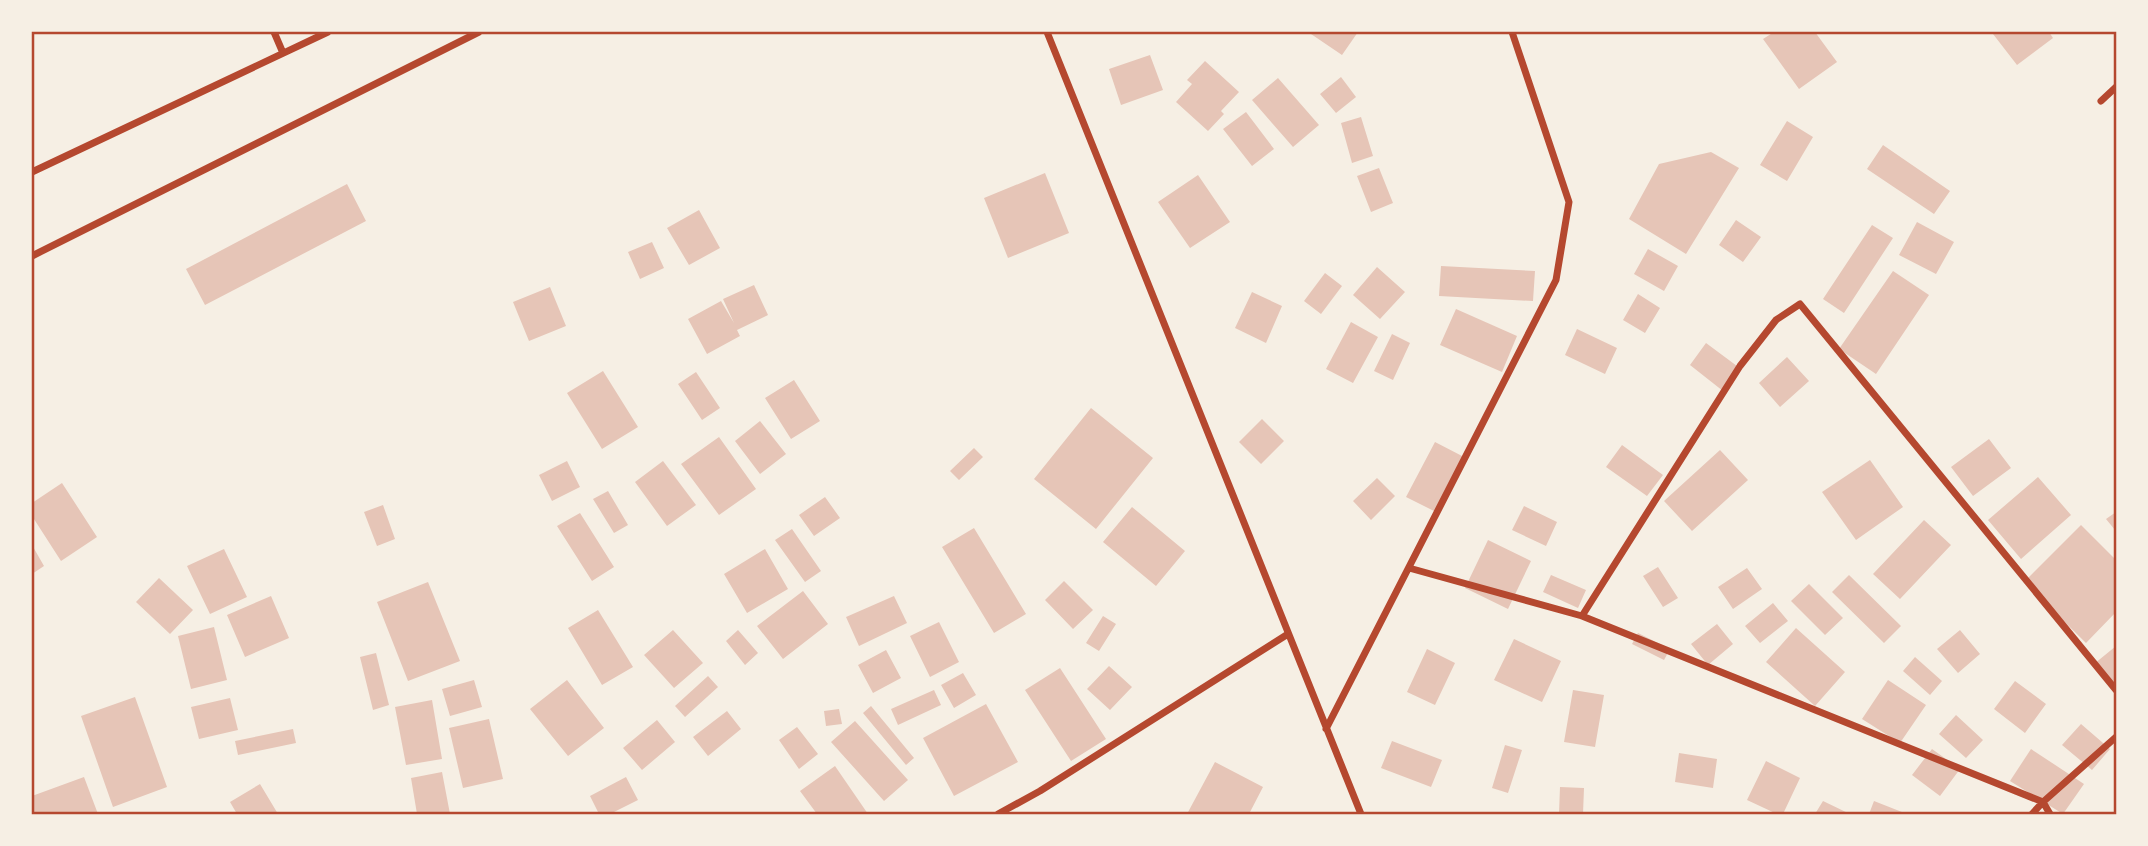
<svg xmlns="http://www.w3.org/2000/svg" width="2148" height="846" font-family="'Source Sans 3',sans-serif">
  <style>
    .building { fill: #e6c5b7 }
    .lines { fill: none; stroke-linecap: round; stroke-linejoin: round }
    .minor { stroke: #b5482f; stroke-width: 7 }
    .neatline { fill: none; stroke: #b5482f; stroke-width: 2.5 }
  </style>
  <rect width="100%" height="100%" fill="#f6efe4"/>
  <path class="building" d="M1312,32H1358L1342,55L1311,34Z
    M1774,32H1815L1837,62L1799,89L1763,39Z
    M1996,32H2049L2053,38L2017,65L1993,34Z
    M1150,55L1163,90L1121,105L1109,69Z
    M1205,61L1239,92L1221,111L1224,114L1208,131L1176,102L1192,84L1187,80Z
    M1341,77L1356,97L1336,113L1320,94Z
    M1278,78L1319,125L1293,147L1252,100Z
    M1246,112L1274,149L1252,166L1223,129Z
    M1361,117L1373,156L1352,163L1341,123Z
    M1787,121L1813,137L1787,181L1760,165Z
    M1883,145L1950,191L1934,214L1867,169Z
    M1711,152L1739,168L1686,254L1629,219L1659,164Z
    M1379,168L1393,203L1371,212L1357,176Z
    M1045,173L1069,233L1008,258L984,198Z
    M1198,175L1230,222L1190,248L1158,202Z
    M347,184L366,221L205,305L186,269Z
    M699,210L720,248L689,265L667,228Z
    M1736,220L1761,237L1743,262L1719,245Z
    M1917,222L1954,242L1936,274L1899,255Z
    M1872,225L1893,238L1844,313L1823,299Z
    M652,242L664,268L640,279L628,252Z
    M1648,249L1678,266L1664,291L1634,274Z
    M1441,266L1535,271L1533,301L1439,296Z
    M1377,267L1405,292L1380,319L1353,295Z
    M1893,271L1929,295L1876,374L1839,349Z
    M1325,273L1342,286L1321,314L1304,301Z
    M754,285L768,315L737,330L740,336L707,354L688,319L721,301L734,323L723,299Z
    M550,287L566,326L529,341L513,302Z
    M1252,292L1282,306L1266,343L1235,328Z
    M1638,294L1660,308L1645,333L1623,320Z
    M1456,309L1517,336L1502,372L1440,345Z
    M1351,322L1378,337L1353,383L1326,369Z
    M1577,329L1617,348L1605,374L1565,355Z
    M1392,334L1410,343L1393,380L1374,371Z
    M1706,343L1741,369L1723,391L1690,365Z
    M1787,357L1809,381L1780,407L1759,383Z
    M603,371L638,427L602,449L567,393Z
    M696,372L720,408L702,420L678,384Z
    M794,380L820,421L791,439L765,398Z
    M1091,408L1153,458L1096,529L1034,479Z
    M1262,419L1284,441L1261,464L1239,442Z
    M760,421L786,454L760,474L735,441Z
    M719,437L756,489L719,515L681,464Z
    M1989,439L2011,468L1973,496L1951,467Z
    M1435,442L1464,457L1436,512L1406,497Z
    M1622,445L1663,475L1647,496L1606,467Z
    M974,448L983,457L959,480L950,471Z
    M1720,450L1748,480L1692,531L1664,501Z
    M1870,460L1903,507L1856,540L1822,492Z
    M567,461L580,487L552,501L539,475Z
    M663,461L696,505L667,526L635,482Z
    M2038,477L2071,515L2021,559L1988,520Z
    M1377,478L1395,496L1371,520L1353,501Z
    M62,483L97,537L61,561L32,516V503Z
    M608,491L628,525L614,533L593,499Z
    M825,497L840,518L814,536L799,515Z
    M383,505L395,539L377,546L364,512Z
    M1524,506L1557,522L1546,546L1512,530Z
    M1132,507L1185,551L1156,586L1103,542Z
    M2116,512V528L2115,530L2106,519Z
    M580,513L614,567L592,581L557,526Z
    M1924,520L1951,545L1900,599L1873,574Z
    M2081,525L2116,560V612L2086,643L2024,582Z
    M974,528L1026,614L994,633L942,547Z
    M792,529L821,571L805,582L775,540Z
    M1488,540L1531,561L1508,609L1465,588Z
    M32,545L44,566L32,574Z
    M224,549L247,597L210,614L187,566Z
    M765,549L788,589L747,613L724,574Z
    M1658,567L1678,598L1663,607L1643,576Z
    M1747,568L1762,589L1733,609L1718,587Z
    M1551,575L1586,590L1578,608L1543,592Z
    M1849,575L1901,626L1884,643L1832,592Z
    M159,578L193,610L170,634L136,602Z
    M1064,581L1093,610L1073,629L1045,600Z
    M428,582L460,661L408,681L377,602Z
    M1809,584L1843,618L1825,635L1791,601Z
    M803,591L828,624L783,659L757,626Z
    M271,596L289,638L245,657L227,615Z
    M894,596L907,623L859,646L846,617Z
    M1773,603L1788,621L1760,643L1745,626Z
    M598,610L633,667L602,685L568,628Z
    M1103,616L1116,624L1099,651L1086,643Z
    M939,622L959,662L930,677L910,636Z
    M1717,624L1733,644L1708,665L1691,644Z
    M214,627L227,680L191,689L178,636Z
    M1796,628L1845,672L1815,706L1766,662Z
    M673,630L703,663L674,688L644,655Z
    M738,630L758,653L745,665L726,641Z
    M1960,630L1980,654L1958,673L1937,649Z
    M1638,633L1670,649L1664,660L1632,644Z
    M1514,639L1561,661L1542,702L1494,680Z
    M2116,646V691L2094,664Z
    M1427,649L1455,663L1435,705L1407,692Z
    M886,650L901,678L873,693L858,665Z
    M376,653L389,705L373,710L360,657Z
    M1915,657L1942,681L1930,695L1903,671Z
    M1109,666L1132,687L1110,710L1087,689Z
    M1060,668L1106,739L1071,761L1025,690Z
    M963,673L976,695L954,708L941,685Z
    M708,676L718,687L685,717L675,706Z
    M474,680L482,707L450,716L442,689Z
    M567,680L604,728L568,756L530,709Z
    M1888,680L1926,705L1900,743L1862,719Z
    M2015,681L2046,704L2025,733L1994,709Z
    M934,690L941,705L898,725L891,709Z
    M1573,690L1604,695L1595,747L1564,742Z
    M135,697L167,787L113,807L81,716Z
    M230,698L238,730L199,739L191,707Z
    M432,700L442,759L406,765L395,707Z
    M986,704L1018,762L954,796L923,738Z
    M871,706L914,758L906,765L863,713Z
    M839,709L842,724L826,726L824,711Z
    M727,711L741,729L708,756L693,737Z
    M1956,715L1983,740L1966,758L1939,734Z
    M489,719L503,779L463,788L449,728Z
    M657,720L675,742L642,770L623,748Z
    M855,721L908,780L884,801L831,742Z
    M2081,724L2110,749L2092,770L2062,745Z
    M797,727L818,754L799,769L779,740Z
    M293,729L296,743L238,755L235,741Z
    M1392,741L1442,760L1431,787L1381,768Z
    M1505,745L1522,750L1508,793L1492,788Z
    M1932,749L1960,769L1940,796L1912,775Z
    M2031,749L2084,784L2063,814L2010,781Z
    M1679,753L1717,759L1713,788L1675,782Z
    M1766,761L1800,778L1783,814H1777L1747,800Z
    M1215,762L1263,787L1249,814H1187Z
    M835,766L868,814H817L800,791Z
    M442,772L450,814H417L411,778Z
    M84,777L98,814H32V796Z
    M626,777L638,800L610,814H599L590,796Z
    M260,784L278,814H237L230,802Z
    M1560,787L1584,788L1583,814H1559Z
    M1823,801L1850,814H1815Z
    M1874,801L1907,814H1869Z"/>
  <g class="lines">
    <path class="minor" d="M274,32L283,53
      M1047,32L1361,814
      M2101,101L2116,87
      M32,172L328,32
      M32,256L479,32
      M1409,568L1582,616L2043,802L2050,814
      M1582,616L1740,366L1776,320L1800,304L2116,690
      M1326,729L1556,280L1569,202L1512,32
      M998,814L1040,791L1288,634
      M2032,814L2043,802L2116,737"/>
  </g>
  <rect width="2148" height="846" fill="none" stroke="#f6efe4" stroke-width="66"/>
  <rect x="33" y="33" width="2082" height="780" class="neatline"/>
</svg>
